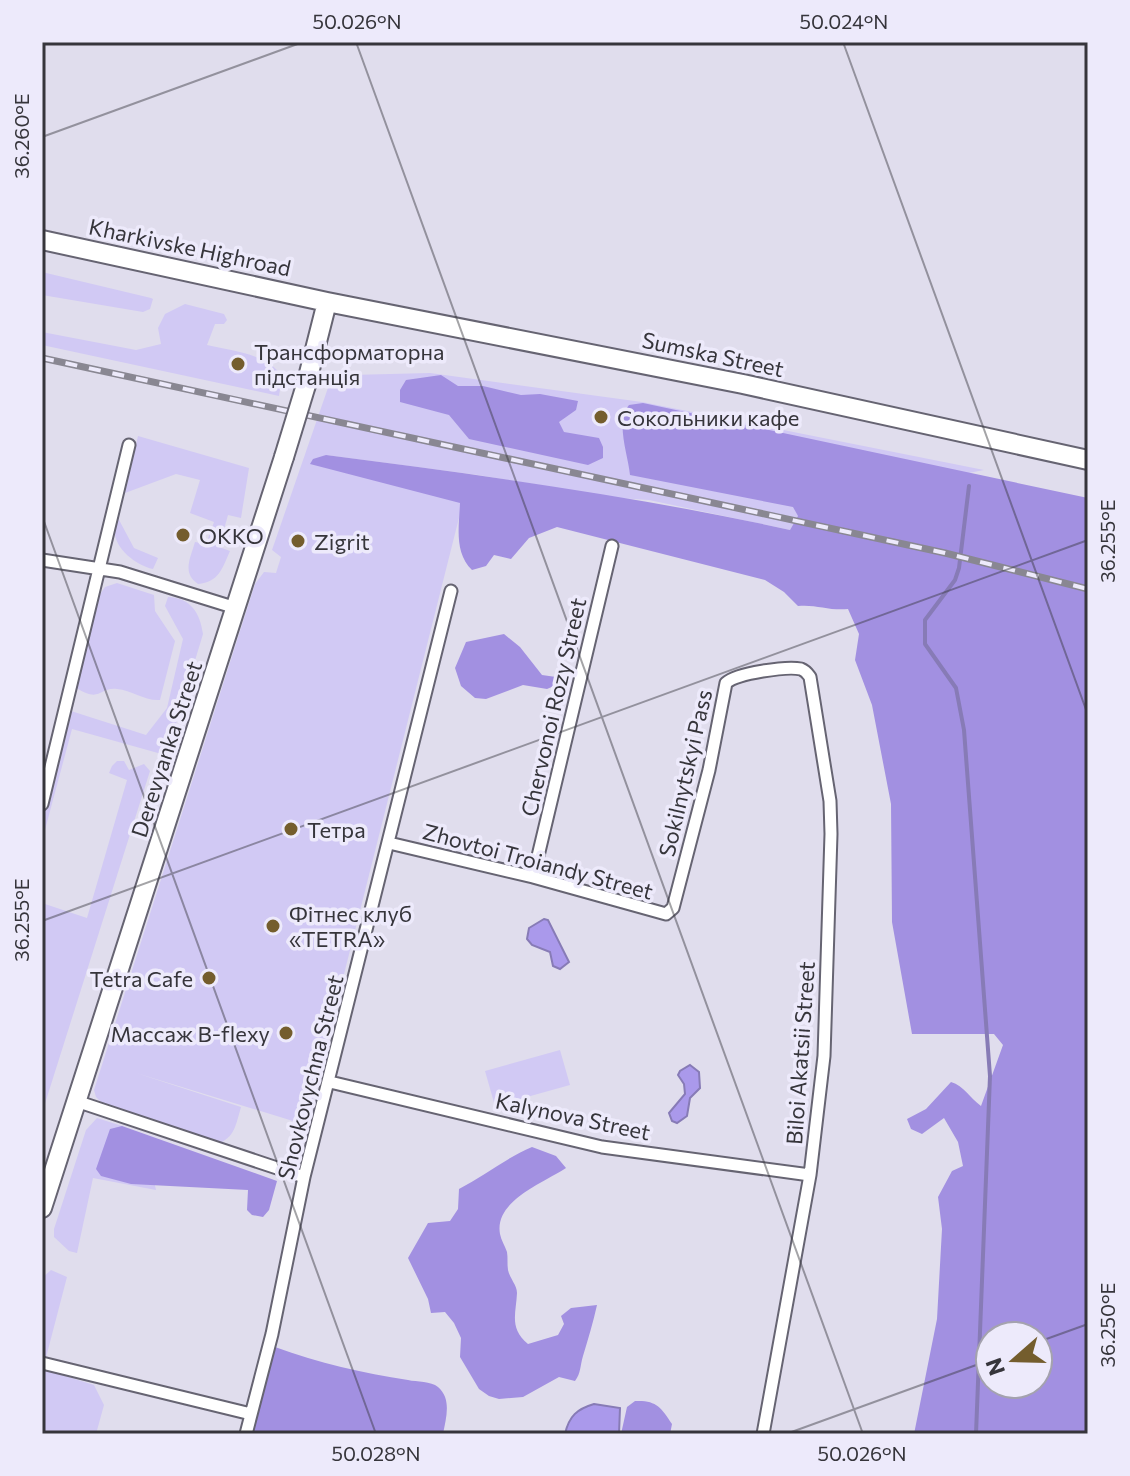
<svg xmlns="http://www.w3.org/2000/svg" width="1130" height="1476" font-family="Commissioner,sans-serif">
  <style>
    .green { fill: #d1c9f4 }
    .forest { fill: #a290e1; fill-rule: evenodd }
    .water { fill: #aa99eb; stroke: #877bb6; stroke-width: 2 }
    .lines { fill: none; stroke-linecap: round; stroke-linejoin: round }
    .stream { stroke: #877bb6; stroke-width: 4 }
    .street-casing { stroke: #666472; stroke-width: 15 }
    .primary-casing { stroke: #666472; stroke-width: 22 }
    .street { stroke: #fff; stroke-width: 11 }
    .primary { stroke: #fff; stroke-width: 18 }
    .rail-casing { stroke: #898792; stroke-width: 7 }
    .rail { stroke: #edeafb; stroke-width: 4; stroke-dasharray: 12; stroke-linecap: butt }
    .primary-bridge-casing { stroke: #666472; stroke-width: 22; stroke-linecap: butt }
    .primary-bridge { stroke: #fff; stroke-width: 18 }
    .ticks { fill: none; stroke: #36353b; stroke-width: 2; stroke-opacity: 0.45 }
    .poi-dot { fill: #745d2d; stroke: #edeafb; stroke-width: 3 }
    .labels { text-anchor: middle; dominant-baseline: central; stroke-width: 7; stroke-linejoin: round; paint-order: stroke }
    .street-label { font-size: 22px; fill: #36353b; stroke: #edeafb }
    .poi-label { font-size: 22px; fill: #36353b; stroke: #edeafb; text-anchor: start }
    .neatline { fill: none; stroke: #36353b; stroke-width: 3 }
    .ticks-label { font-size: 20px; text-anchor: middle; fill: #36353b }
  </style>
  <rect width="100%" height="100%" fill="#e0dded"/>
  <path class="green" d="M42,272L151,298L153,299L150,309L143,312L42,295Z
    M185,304L224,314L227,320L224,324H215L207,345C232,351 266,353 282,376L279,396L42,345V332L136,350L161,344L158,328L165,314Z
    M430,373L642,402L984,470L794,507L798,516L790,530L649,500L618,498L478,475L326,455L463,502L306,1125L136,1073L241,1107C236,1124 235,1138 217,1144L104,1105L96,1097L94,1090L255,584L264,572L276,573L281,557L272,550L330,382L350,375Z
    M138,436L249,468L241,518L228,515L219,547L230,551C222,569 219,582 198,584C182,573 190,559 195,542L206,544L214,522L190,513L200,480L176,474L125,493Z
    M118,518L134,548L158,558L153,569C132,564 105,541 118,518Z
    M117,583L154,595L155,611L175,641L160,700C144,701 132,690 117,689C98,687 101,704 75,687L94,603L105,587Z
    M168,597C191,598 200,613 203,634L171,740L164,751L158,753L72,729L42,841V813L67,714L71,711L146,735L167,708L183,639L165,606Z
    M117,761H124L129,770L144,764L150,771L42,1113V903L87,918L127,780L109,773L112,766Z
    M560,1050L570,1085L495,1106L485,1071Z
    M97,1118L122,1126L150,1164L156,1190L93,1178L77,1253L69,1251L54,1237V1229L86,1130Z
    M51,1270L67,1277L43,1369L94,1385L104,1405L96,1434H42V1278Z"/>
  <path class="forest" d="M441,375L458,386H483L521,395L540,394L578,401L576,410L559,422L564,432L599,438L603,447V458L588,465L469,439L449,415L400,402V390L406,380Z
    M643,403L1088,498V1434H914L937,1319L942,1229L938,1197L952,1171L963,1166L958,1142L944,1118L922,1134L911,1129L907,1119L926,1109L951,1082C964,1086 970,1098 981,1106L1003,1045L994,1034H912L892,922L891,804L872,705L855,660L859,634L848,609C830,611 815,604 798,606L784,592L765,580L557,527L529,538L511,559L494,555L486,566L472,570C454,552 459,527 460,503L310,464L313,459L326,455C481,475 637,496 790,530L798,516L793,507L630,475C628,454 615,422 629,405ZM990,1336H1038V1384H990Z
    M504,634L520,647L542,675L556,677L554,686L547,689L523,685L486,699L475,698L461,686L455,668L466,642Z
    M122,1126L277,1181L269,1210L263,1217L252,1215L247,1210L248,1190L131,1184L101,1176L96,1169L110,1129Z
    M532,1147L556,1156L566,1168C543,1183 494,1201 500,1234C501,1240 505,1246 507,1252C508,1258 507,1264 508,1270C510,1279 517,1285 517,1293C516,1314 509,1328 528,1344L558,1335L564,1324L561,1316L571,1308L597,1305C593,1323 588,1339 583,1356C580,1366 581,1373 575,1381L559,1377L523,1397L499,1399L489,1396L479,1389L460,1357L461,1338L454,1323L445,1312L431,1313L428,1299L408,1258L428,1223L450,1221L458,1209L459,1189C484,1176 506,1158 532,1147Z
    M275,1347C319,1363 363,1373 408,1380C417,1382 431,1381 438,1387C452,1399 446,1418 443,1434H252Z
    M635,1401C656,1400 661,1407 672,1424L670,1434H621L627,1407Z"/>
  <path class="water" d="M544,919L548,920L569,962L560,969L553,966L550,952L532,945L527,939L529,928Z
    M690,1065L699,1072L700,1088L690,1098L687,1116L677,1123L672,1121L669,1113L685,1094L684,1084L678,1075L680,1071Z
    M594,1404L620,1408L619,1434H565C569,1416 577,1409 594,1404Z"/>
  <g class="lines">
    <path class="stream" d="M969,486L959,568L955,580L925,620V644L956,688L964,730L990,1076L976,1434"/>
    <defs>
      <path id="street" d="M42,560L120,572L236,608
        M42,804L129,445
        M389,843L533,877L666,914L673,908L709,770L726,683C737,673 787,666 801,669C806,671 807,673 810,677L830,801L831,834L824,1056L810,1175L763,1434
        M533,877L612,546
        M330,1082L602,1147L810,1175
        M76,1101L304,1177
        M42,1363L251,1414
        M246,1434L272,1334L304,1177L451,591"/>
      <path id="primary" d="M42,240L327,302L743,384L1088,460
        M306,385L327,302
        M42,1208L284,457"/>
    </defs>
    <use href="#street" class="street-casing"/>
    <use href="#primary" class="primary-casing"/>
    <use href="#street" class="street"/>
    <use href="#primary" class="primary"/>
    <defs>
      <path id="rail" d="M42,358L945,553L1088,589"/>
    </defs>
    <use href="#rail" class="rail-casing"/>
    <use href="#rail" class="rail"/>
    <defs>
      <path id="primary-bridge" d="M284,457L306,385"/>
    </defs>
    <use href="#primary-bridge" class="primary-bridge-casing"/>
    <use href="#primary-bridge" class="primary-bridge"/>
  </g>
  <path class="ticks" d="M356,42L863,1434M843,42L1088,715M42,137L303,42M42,516L376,1434M42,921L1088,540M1038,1342L1088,1324M786,1434L990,1360"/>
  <g class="poi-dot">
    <circle cx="238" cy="364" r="8"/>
    <circle cx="601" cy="417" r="8"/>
    <circle cx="183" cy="535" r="8"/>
    <circle cx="298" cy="541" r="8"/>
    <circle cx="291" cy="829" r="8"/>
    <circle cx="273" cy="926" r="8"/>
    <circle cx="209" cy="978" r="8"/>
    <circle cx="286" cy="1033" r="8"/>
  </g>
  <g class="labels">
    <g class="street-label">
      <text transform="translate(190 247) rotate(12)">Kharkivske Highroad</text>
      <text transform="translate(713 354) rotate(12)">Sumska Street</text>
      <text transform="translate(553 707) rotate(-77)">Chervonoi Rozy Street</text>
      <text transform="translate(166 749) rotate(-72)">Derevyanka Street</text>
      <text transform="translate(685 773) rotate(-77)">Sokilnytskyi Pass</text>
      <text transform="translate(538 861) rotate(15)">Zhovtoi Troiandy Street</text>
      <text transform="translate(800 1053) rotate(-86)">Biloi Akatsii Street</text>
      <text transform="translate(310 1077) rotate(-76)">Shovkovychna Street</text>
      <text transform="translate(573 1116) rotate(12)">Kalynova Street</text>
    </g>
    <g class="poi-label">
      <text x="254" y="351">Трансформаторна<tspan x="254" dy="25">підстанція</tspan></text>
      <text x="617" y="417">Сокольники кафе</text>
      <text x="199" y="535">OKKO</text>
      <text x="314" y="541">Zigrit</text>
      <text x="307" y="829">Тетра</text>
      <text x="289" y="913">Фітнес клуб<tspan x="289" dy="25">«TETRA»</tspan></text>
      <text x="193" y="978" text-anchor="end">Tetra Cafe</text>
      <text x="270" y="1033" text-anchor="end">Массаж B-flexy</text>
    </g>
  </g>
  <rect width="1130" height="1476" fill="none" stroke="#edeafb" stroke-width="88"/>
  <g transform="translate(1014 1360) rotate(250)"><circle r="38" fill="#edeafb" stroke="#a4a2ae" stroke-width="2"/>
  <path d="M0-6L14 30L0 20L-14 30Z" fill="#745d2d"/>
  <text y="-12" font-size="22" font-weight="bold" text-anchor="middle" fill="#36353b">N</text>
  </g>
  <rect x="44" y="44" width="1042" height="1388" class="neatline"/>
  <g class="ticks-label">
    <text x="357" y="29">50.026°N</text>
    <text x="844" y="29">50.024°N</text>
    <text transform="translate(22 136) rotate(-90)" y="7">36.260°E</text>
    <text transform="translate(1108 541) rotate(-90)" y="7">36.255°E</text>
    <text transform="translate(22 920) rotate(-90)" y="7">36.255°E</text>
    <text transform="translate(1108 1325) rotate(-90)" y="7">36.250°E</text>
    <text x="376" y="1461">50.028°N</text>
    <text x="862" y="1461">50.026°N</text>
  </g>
</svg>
